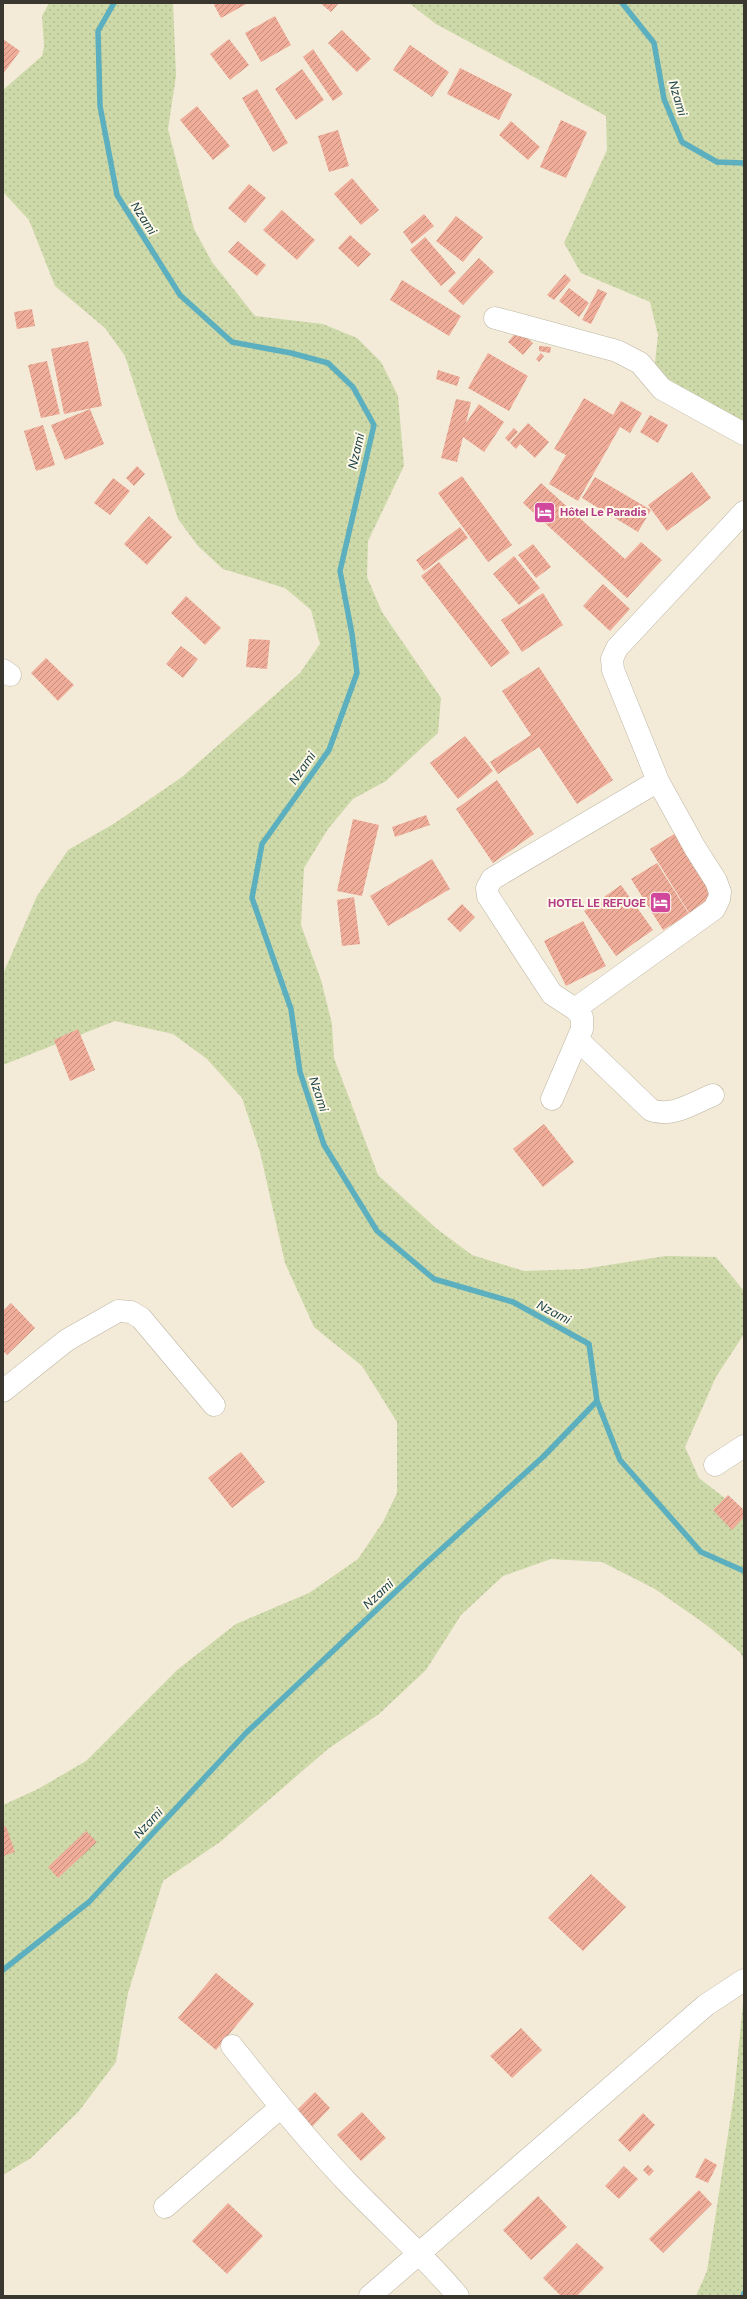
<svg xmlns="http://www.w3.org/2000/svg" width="747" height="2299" font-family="Inter,sans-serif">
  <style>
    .grass { fill: url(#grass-dots) }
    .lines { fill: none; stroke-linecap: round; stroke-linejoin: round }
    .stream { stroke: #5bafbe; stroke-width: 5.5 }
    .building { fill: url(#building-hatch) }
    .minor-casing { stroke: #bcb5a3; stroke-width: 23 }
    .minor { stroke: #fff; stroke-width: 22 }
    .labels { text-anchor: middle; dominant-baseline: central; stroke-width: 4; stroke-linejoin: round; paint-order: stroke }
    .hotel-label { font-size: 11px; font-weight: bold; fill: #b23c85; stroke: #fff9e9; text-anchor: start }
    .water-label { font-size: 12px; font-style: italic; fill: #1c444b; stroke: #fff9e9 }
  </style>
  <defs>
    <pattern id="grass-dots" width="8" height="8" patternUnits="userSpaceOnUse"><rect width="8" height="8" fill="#cdd9a8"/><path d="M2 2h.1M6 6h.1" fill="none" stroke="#b1bb91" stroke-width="1.8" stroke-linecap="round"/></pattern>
    <pattern id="building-hatch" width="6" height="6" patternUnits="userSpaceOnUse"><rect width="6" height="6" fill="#efac99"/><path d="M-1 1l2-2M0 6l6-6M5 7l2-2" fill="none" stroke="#c38d7d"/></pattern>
  </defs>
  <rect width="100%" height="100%" fill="#f3ebd8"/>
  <path class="grass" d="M49,3H173L176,76L168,129L194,229L212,262L255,316L323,324L357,338L381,362L398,396L404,466L368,541L367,577L382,612L441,698L438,733L386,781L353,799L328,829L304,868L301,925L321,980L332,1024L334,1058L378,1175L437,1229L472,1255L524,1271L583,1269L666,1256L716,1257L744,1291V1334L716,1377L685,1447L699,1478L744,1513V1660L740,1652L705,1624L655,1589L602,1562L551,1559L503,1576L461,1615L426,1670L379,1714L328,1749L220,1842L163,1881L128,1993L116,2062L79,2111L31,2158L3,2175V1805L38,1789L86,1761L177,1670L236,1624L309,1593L358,1559L383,1522L397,1493V1422L362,1366L314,1327L285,1263L260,1152L242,1098L207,1059L173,1034L115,1021L3,1065V974L37,896L68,850L115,823L182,777L300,673L320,644L311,610L285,588L223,569L198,546L178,519L125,356L105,328L55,286L29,220L3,192V90L42,56L44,46L42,16Z
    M409,3H744V421L721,410L654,371L658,335L650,302L581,273L564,243L607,150L606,116L436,24Z
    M744,1993V2296H696L707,2271L734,2095Z"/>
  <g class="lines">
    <path class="stream" d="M622,3L654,43L664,99L682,142L717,162L744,163
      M597,1401L620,1460L701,1552L744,1571
      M3,1970L89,1902L246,1733L424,1565L544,1456L597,1401L589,1344L513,1302L434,1279L377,1231L324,1145L300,1072L291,1009L252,898L262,844L329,750L357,673L352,634L340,571L374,425L353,387L328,363L291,353L232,342L180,295L117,195L100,106L98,31L114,3
      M743,2296L744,2293"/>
  </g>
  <path class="building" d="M213,3H248L221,18Z
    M320,3H339L331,12Z
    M275,16L291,45L261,62L245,33Z
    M342,30L371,59L357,72L328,43Z
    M3,39L20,51L3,74Z
    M229,39L249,65L230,80L210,54Z
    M410,45L449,72L432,97L393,70Z
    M313,49L343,94L333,101L303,57Z
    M460,68L512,94L499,120L447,94Z
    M302,69L324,100L296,120L275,89Z
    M257,89L288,143L273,152L242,98Z
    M197,106L230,146L213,160L180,120Z
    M561,120L587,132L566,178L540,167Z
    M511,121L540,147L528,160L499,135Z
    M338,130L349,166L329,172L318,136Z
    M352,178L379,210L361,225L334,194Z
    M249,184L266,198L245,223L228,208Z
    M282,210L315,240L297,260L263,230Z
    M424,214L434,226L412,244L403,232Z
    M456,216L483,237L463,262L436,241Z
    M350,235L371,254L358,267L338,248Z
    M425,237L456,273L441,286L410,250Z
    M238,241L266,265L257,276L228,252Z
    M479,258L494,272L463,305L448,291Z
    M565,274L571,280L554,300L547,295Z
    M402,280L461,316L449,336L390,300Z
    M569,288L589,303L579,317L559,301Z
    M598,289L607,293L591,324L582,320Z
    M32,309L35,326L17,329L14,312Z
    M518,330L533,343L523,355L508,342Z
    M88,341L102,406L64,414L51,349Z
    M539,346L551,347L550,353L539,351Z
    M488,353L528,376L509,411L468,388Z
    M541,353L544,356L539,362L536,359Z
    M47,361L60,414L41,418L28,365Z
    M438,370L460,377L457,386L436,379Z
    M584,398L613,415L621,401L642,413L630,433L620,427L578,501L549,484L566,455L554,449Z
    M456,399L471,402L466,423L479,404L504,422L484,452L463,437L457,462L441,458Z
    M90,409L104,444L65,460L51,425Z
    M650,415L668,425L658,443L640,432Z
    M528,423L549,442L535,458L520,444L516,449L510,443Z
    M43,425L55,465L36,471L24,431Z
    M514,428L518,432L509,442L505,438Z
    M137,466L145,474L134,486L126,478Z
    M692,472L711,498L667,531L648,505Z
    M462,476L512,545L488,562L438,493Z
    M595,477L651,510L638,532L582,498Z
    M113,478L130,491L110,515L94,503Z
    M541,483L625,559L641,542L662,560L627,598L523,503Z
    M149,516L172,537L147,565L124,544Z
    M460,527L468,538L424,571L416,560Z
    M533,544L551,567L536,578L518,555Z
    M514,556L540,588L519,605L493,574Z
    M439,562L510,653L491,667L421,576Z
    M603,584L630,609L610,631L583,606Z
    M543,593L563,625L522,652L501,620Z
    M186,596L221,628L205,645L171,613Z
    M249,639L270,640L267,669L246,667Z
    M181,646L198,659L183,678L166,664Z
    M46,658L74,685L58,701L31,673Z
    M539,667L613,780L577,804L539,747L498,774L490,762L531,735L502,691Z
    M465,736L493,771L458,799L430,763Z
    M497,780L534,834L493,863L456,809Z
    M426,815L430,825L395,837L392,827Z
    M353,819L379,825L362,896L337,891Z
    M679,831L718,895L689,913L650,849Z
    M432,859L450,889L388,926L370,896Z
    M657,863L689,914L663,930L631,879Z
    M621,885L653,930L616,956L584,911Z
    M354,897L360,944L342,946L337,900Z
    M462,904L475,917L460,932L447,919Z
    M583,921L606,966L566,986L544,941Z
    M78,1029L95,1070L70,1081L54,1040Z
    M544,1124L574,1162L543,1187L513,1149Z
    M11,1303L35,1328L7,1355L3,1351V1311Z
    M241,1452L265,1482L232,1508L208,1478Z
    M728,1495L744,1510V1517L732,1530L713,1510Z
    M6,1826L15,1852L3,1856V1827Z
    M86,1831L97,1842L58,1878L48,1867Z
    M591,1874L626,1907L583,1951L548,1918Z
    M216,1973L254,2004L216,2050L178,2018Z
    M521,2028L542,2050L512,2078L490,2056Z
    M315,2092L330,2108L307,2132L291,2116Z
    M362,2112L386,2138L361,2161L337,2135Z
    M643,2113L655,2125L630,2152L618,2140Z
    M705,2158L717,2165L708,2183L695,2177Z
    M648,2165L654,2171L649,2176L643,2170Z
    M624,2166L638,2179L619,2199L605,2186Z
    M699,2190L712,2204L663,2253L649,2239Z
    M538,2196L567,2227L531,2260L503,2230Z
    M228,2203L263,2236L227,2274L192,2241Z
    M577,2243L604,2268L577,2296H561L543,2278Z"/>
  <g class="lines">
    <defs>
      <path id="minor" d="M495,318L617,351L640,363L662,389L744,434
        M3,670L10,675
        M575,1009L714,909L719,899L720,892L716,881L695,848L658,781
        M578,1040L651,1110C672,1118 693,1103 713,1095
        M552,1099L582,1029V1017L575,1009L552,994L488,896L487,888L492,879L658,781L613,670L612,659L617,648L744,512
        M3,1391L67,1340L118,1311L131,1312L141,1318L214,1405
        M715,1465L744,1446
        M232,2046C269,2093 307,2140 348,2183C384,2221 424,2255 458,2296
        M165,2207L281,2107
        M370,2296L706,2005L744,1980"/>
    </defs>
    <use href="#minor" class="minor-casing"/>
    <use href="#minor" class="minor"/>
  </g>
  <defs>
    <symbol id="hotel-square" viewBox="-11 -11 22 22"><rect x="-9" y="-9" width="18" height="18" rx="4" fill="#d1479c" stroke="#fff9e9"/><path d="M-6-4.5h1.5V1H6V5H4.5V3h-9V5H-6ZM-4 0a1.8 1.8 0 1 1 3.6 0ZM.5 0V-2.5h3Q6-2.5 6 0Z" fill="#fff"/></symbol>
  </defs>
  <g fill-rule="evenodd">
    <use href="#hotel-square" x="532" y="500" width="25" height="25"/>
    <use href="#hotel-square" x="648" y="890" width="25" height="25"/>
  </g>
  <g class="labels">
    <g class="hotel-label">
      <text x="560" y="512">Hôtel Le Paradis</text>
      <text x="646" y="903" text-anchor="end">HOTEL LE REFUGE</text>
    </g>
    <g class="water-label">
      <text transform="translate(678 98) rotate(73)">Nzami</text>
      <text transform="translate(144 218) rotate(57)">Nzami</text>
      <text transform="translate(356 451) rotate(-77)">Nzami</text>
      <text transform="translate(302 768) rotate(-55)">Nzami</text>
      <text transform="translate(319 1094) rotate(72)">Nzami</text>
      <text transform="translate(554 1312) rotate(28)">Nzami</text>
      <text transform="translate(378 1594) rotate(-43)">Nzami</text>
      <text transform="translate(148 1823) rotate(-47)">Nzami</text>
    </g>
  </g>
  <rect width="747" height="2299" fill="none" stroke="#39372f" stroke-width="8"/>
</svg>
